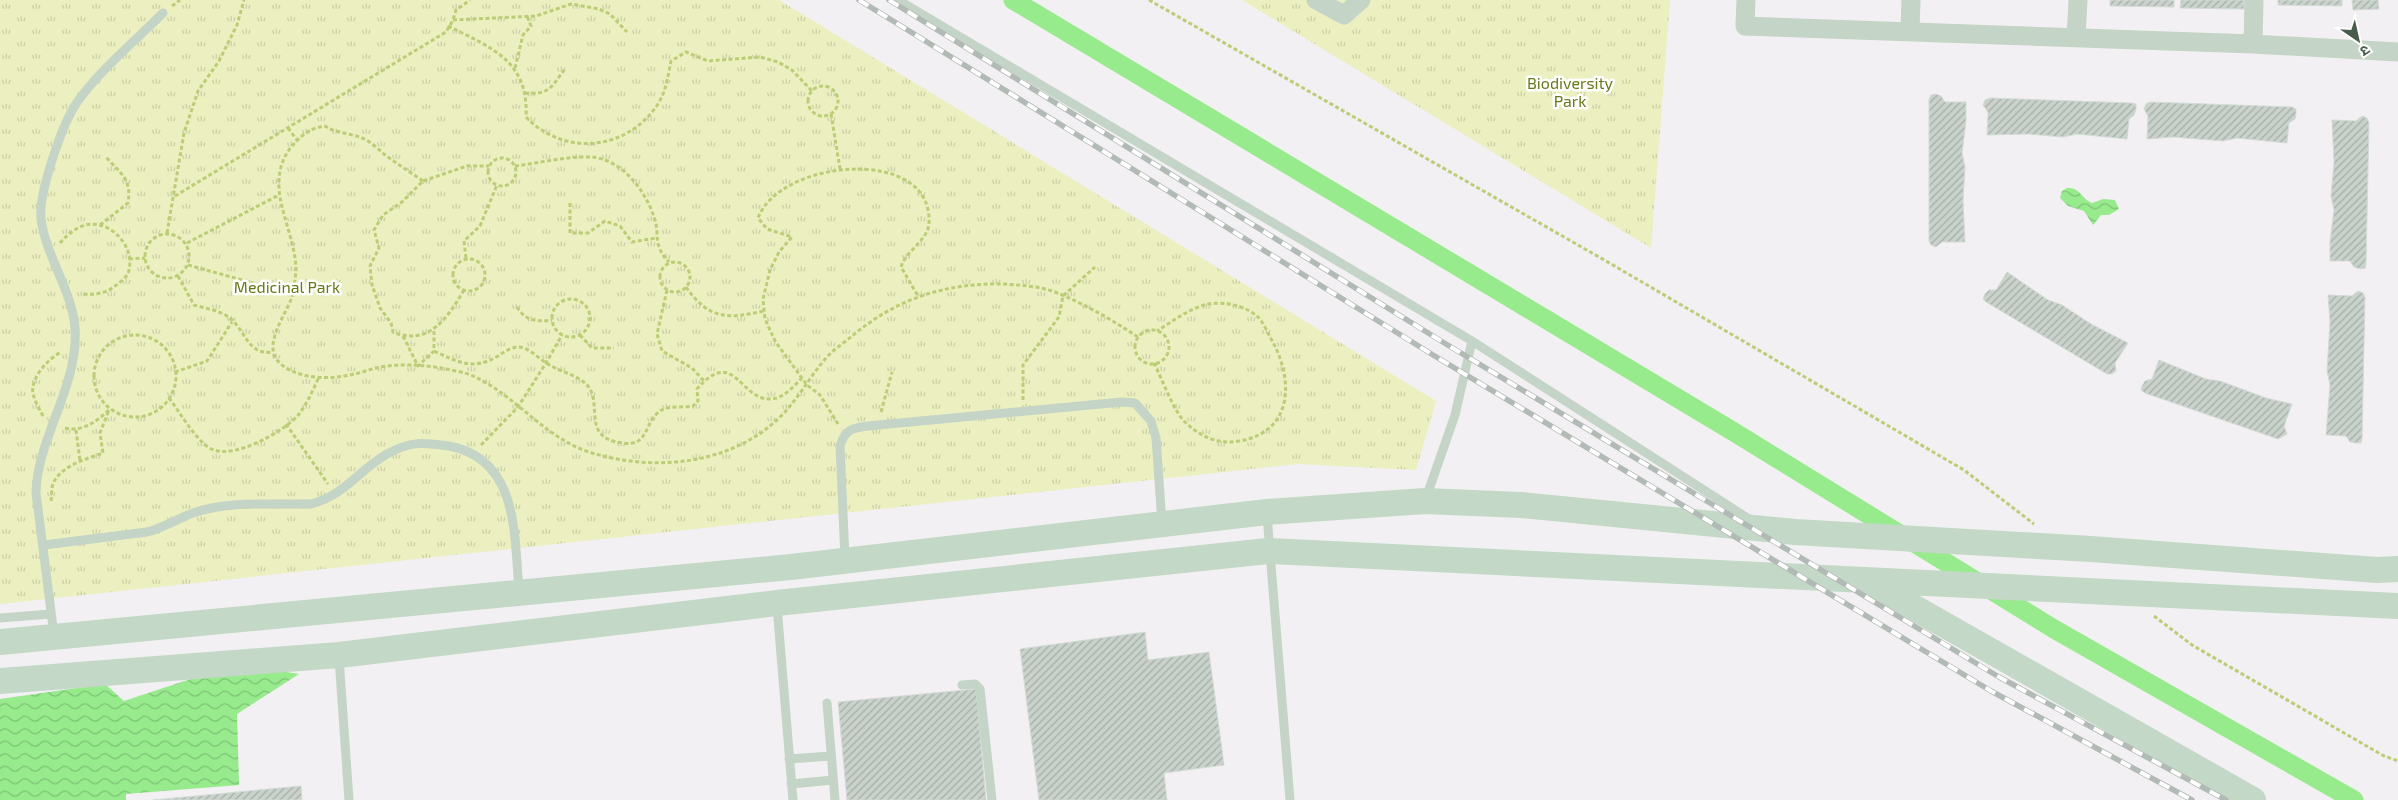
<svg xmlns="http://www.w3.org/2000/svg" width="2398" height="800" font-family="'Exo 2','Noto Sans Devanagari',sans-serif">
  <style>
    .park { fill: url(#park-tufts) }
    .water { fill: url(#water-waves) }
    .lines { fill: none; stroke-linecap: round; stroke-linejoin: round }
    .canal { stroke: #97eb8d; stroke-width: 19 }
    .building { fill: url(#building-hatch); stroke: #d4dbd7 }
    .path { stroke: #bccd77; stroke-width: 3; stroke-dasharray: 4 2.5; stroke-linecap: butt }
    .lane { stroke: #c4d4c6; stroke-width: 9 }
    .street { stroke: #c4d4c6; stroke-width: 19 }
    .secondary { stroke: #c3d8c7; stroke-width: 26 }
    .rail-casing { stroke: #b2bab5; stroke-width: 5.5 }
    .rail { stroke: #fff; stroke-width: 4; stroke-dasharray: 11; stroke-linecap: butt }
    .labels { text-anchor: middle; dominant-baseline: central; stroke-width: 5; stroke-linejoin: round; paint-order: stroke }
    .park-label { font-size: 16px; fill: #677a18; stroke: #fff }
  </style>
  <defs>
    <pattern id="park-tufts" width="24" height="20" patternUnits="userSpaceOnUse" patternTransform="scale(1.25)"><rect width="24" height="20" fill="#ecefbf"/><path d="M3 7l-1-3M5 7V3M7 7l1-3M15 17l-1-3M17 17v-4M19 17l1-3" fill="none" stroke="#cccfa6"/></pattern>
    <pattern id="water-waves" width="16" height="10" patternUnits="userSpaceOnUse" patternTransform="scale(1.25)"><rect width="16" height="10" fill="#97eb8d"/><path d="M0 5q4-4 8 0t8 0" fill="none" stroke="#7dc275"/></pattern>
    <pattern id="building-hatch" width="6" height="6" patternUnits="userSpaceOnUse" patternTransform="scale(1.25)"><rect width="6" height="6" fill="#cad2cc"/><path d="M-1 1l2-2M0 6l6-6M5 7l2-2" fill="none" stroke="#a6aea8"/></pattern>
  </defs>
  <rect width="100%" height="100%" fill="#f2f0f2"/>
  <path class="park" d="M0,0H779L1436,401L1416,470L1298,464L0,604Z
    M1242,0H1670L1651,248Z"/>
  <path class="water" d="M2067,188C2080,187 2081,198 2092,203L2103,199L2115,200L2119,209L2109,215H2101L2093,225L2084,211L2068,206L2060,198L2062,191Z
    M236,664L299,674L237,714L239,785L126,794V800H0V699L105,684L124,701Z"/>
  <g class="lines">
    <path class="canal" d="M1013,0L1734,432L2054,629L2354,800"/>
  </g>
  <path class="building" d="M2110,0H2174V7L2110,6Z
    M2181,0H2244V9L2180,8Z
    M2278,0H2342V6L2278,5Z
    M2352,0H2378L2379,9L2353,10Z
    M1936,94L1941,96L1945,102H1966V121L1962,153L1965,167L1963,201L1965,242H1942L1936,247L1931,245L1929,241V99L1931,95Z
    M1990,98L2131,103L2136,104V109L2134,115L2129,119L2127,139L2077,134L2063,137L2028,134L1987,135L1988,112L1983,105L1985,100Z
    M2150,102L2292,107L2296,109V114L2295,119L2289,123L2287,143L2237,138L2223,141L2173,137L2147,139L2148,116L2144,109L2146,104Z
    M2362,116L2367,118L2369,123L2366,264L2365,268L2360,269L2354,267L2350,261H2330V242L2334,210L2331,196L2334,162L2332,120L2356,121Z
    M2007,272L2048,300L2062,305L2091,324L2128,343L2115,363L2116,371L2112,374H2107L1986,302L1983,299L1985,294L1989,290H1996Z
    M2358,291L2363,293L2365,297L2362,439L2361,443H2356L2350,442L2346,436L2326,435L2330,385L2327,371L2330,322L2328,295L2352,296Z
    M2159,360L2206,379L2220,381L2266,398L2292,404L2284,426L2287,434L2278,439L2145,393L2141,390L2142,386L2145,381L2152,379Z
    M1145,632L1148,660L1209,652L1224,765L1164,773L1167,800H1039L1020,649Z
    M976,689L986,800H847L838,702Z
    M301,786L302,800H153Z"/>
  <g class="lines">
    <path class="path" d="M1149,0L1606,261L1964,470L2034,524
      M172,6L180,0
      M453,20L536,16L571,4L599,9L610,14L627,32
      M448,26C492,48 529,61 526,117C564,157 627,151 658,104C666,91 668,76 671,61L686,52L708,61L760,57L778,62L792,70L812,91
      M515,68L523,35L531,26L527,16
      M808 101a15 15 0 1 1 30 0a15 15 0 1 1-30 0Z
      M525,93C550,95 551,87 565,69
      M831,114L840,169
      M288,128L297,140
      M488 172a14 14 0 1 1 28 0a14 14 0 1 1-28 0Z
      M515,166C540,163 566,156 591,157C622,159 645,190 654,217C661,237 651,242 669,262
      M423,181C410,172 397,164 384,154C378,149 370,141 362,138C352,134 340,133 330,129C328,128 326,126 324,126C323,126 312,129 311,130C303,134 296,141 291,147C261,187 296,228 296,271C295,279 294,289 292,297C286,314 264,343 277,360C294,380 331,380 354,374C365,372 375,367 387,366C405,364 423,365 441,368C451,370 464,372 473,376C517,396 545,439 592,453C655,472 732,465 781,416C799,398 810,376 827,357C834,349 844,343 852,336C896,299 945,283 1002,284C1020,285 1038,286 1055,292C1085,304 1112,320 1138,337
      M175,196L446,32L453,20L456,10L470,0
      M570,203V233H588L605,221L620,226L632,242L656,238
      M100,225L128,203C132,179 121,174 106,157
      M167,233L184,133L198,91L219,61L237,25L244,0
      M145 256a22 22 0 1 1 44 0a22 22 0 1 1-44 0Z
      M60,243C66,236 75,228 85,225C109,219 135,245 129,270C128,277 120,282 114,287C104,294 93,295 81,294
      M187,243L279,195
      M466,258L464,241L480,226L497,185
      M453 275a16 16 0 1 1 32 0a16 16 0 1 1-32 0Z
      M129,259L145,258
      M660 277a15 15 0 1 1 30 0a15 15 0 1 1-30 0Z
      M188,265L293,294
      M178,276L194,305C204,308 218,310 227,316C246,328 246,356 273,352
      M686,287C709,320 728,319 764,311
      M464,290C448,317 429,347 393,332L391,323L380,308L372,285L370,266L379,248L374,230L383,215L402,202L423,181L467,166H489
      M667,290L657,334L662,351L692,368L704,381
      M552 318a19 19 0 1 1 38 0a19 19 0 1 1-38 0Z
      M517,307C525,321 537,322 552,320
      M1135 347a17 17 0 1 1 34 0a17 17 0 1 1-34 0Z
      M580,335L592,348H614
      M94 376a41 41 0 1 1 82 0a41 41 0 1 1-82 0Z
      M403,336L418,366L434,351V330
      M434,351C458,362 473,371 498,356C504,352 511,347 519,347C529,348 537,357 545,362C557,371 573,373 585,383C606,401 578,438 623,443C649,447 644,422 660,411C668,405 683,408 693,406L698,401L697,389C734,346 740,400 770,399C783,399 793,387 802,378
      M1154,363C1161,377 1174,411 1184,421C1199,436 1218,445 1239,441C1295,432 1294,377 1270,337C1267,331 1263,322 1258,317C1246,306 1225,301 1208,304C1190,308 1173,321 1157,331
      M175,372L207,361L232,322
      M169,398C179,411 199,446 214,450C237,458 285,431 299,414C308,402 313,390 319,377
      M1023,400V365L1059,317L1063,296L1095,267
      M881,412L892,372
      M43,416C39,409 35,401 33,394C30,378 48,359 61,352
      M286,424L328,484
      M838,424L820,395L807,385L775,341L765,319L763,299L770,270L779,252L792,237L767,229L758,218C780,159 933,145 929,223C928,241 906,250 901,267L918,296
      M65,428C83,432 96,422 110,409
      M76,430L80,461
      M481,445L518,407L546,363L562,335
      M51,501C52,496 51,489 53,484C60,466 86,459 103,453L100,433L109,410
      M2154,616L2192,645L2384,756L2398,761"/>
    <path class="lane" d="M898,0L1472,341L1455,415L1426,498
      M1472,341L1749,519
      M1267,515L1290,800
      M44,545L147,532C163,528 177,519 193,513C229,500 273,505 311,504C345,495 359,470 387,454C411,441 423,442 449,446C519,459 514,535 519,590
      M845,558L840,446C845,430 851,428 868,426L1122,402L1135,403L1151,421L1156,438L1162,523
      M777,606L793,800
      M0,618L51,614
      M54,635L36,493C37,438 79,386 75,328C72,290 46,257 41,219C38,194 63,121 78,101C102,68 135,41 163,13
      M339,658L349,800
      M962,685L975,684L980,689L992,800
      M827,703L835,800
      M789,759L831,756
      M791,784L833,780"/>
    <path class="street" d="M1316,0L1344,15L1361,0
      M1746,0L1745,26L2253,44L2398,52
      M1910,32L1911,0
      M2076,38L2078,0
      M2253,44L2254,0"/>
    <path class="secondary" d="M1869,582L2253,800
      M0,642L791,567L1267,512L1425,501L1521,505L1795,532L2091,549L2377,570L2398,569
      M0,681L339,655L777,603L1268,551L2398,606"/>
    <defs>
      <path id="rail" d="M859,0L1438,358L1991,691L2192,800
        M889,0L1446,344L1999,677L2226,800"/>
    </defs>
    <use href="#rail" class="rail-casing"/>
    <use href="#rail" class="rail"/>
  </g>
  <g class="labels">
    <g class="park-label">
      <text x="1570" y="82">Biodiversity<tspan x="1570" dy="18">Park</tspan></text>
      <text x="287" y="286">Medicinal Park</text>
    </g>
  </g>
  <g transform="translate(2358 40) rotate(146)" stroke="#ffffff" stroke-width="4" paint-order="stroke">
  <path d="M0-4L9 19L0 12L-9 19Z" fill="#485d4b"/>
  <text y="-8" font-size="14" font-weight="bold" text-anchor="middle" fill="#485d4b">उ</text>
  </g>
</svg>
